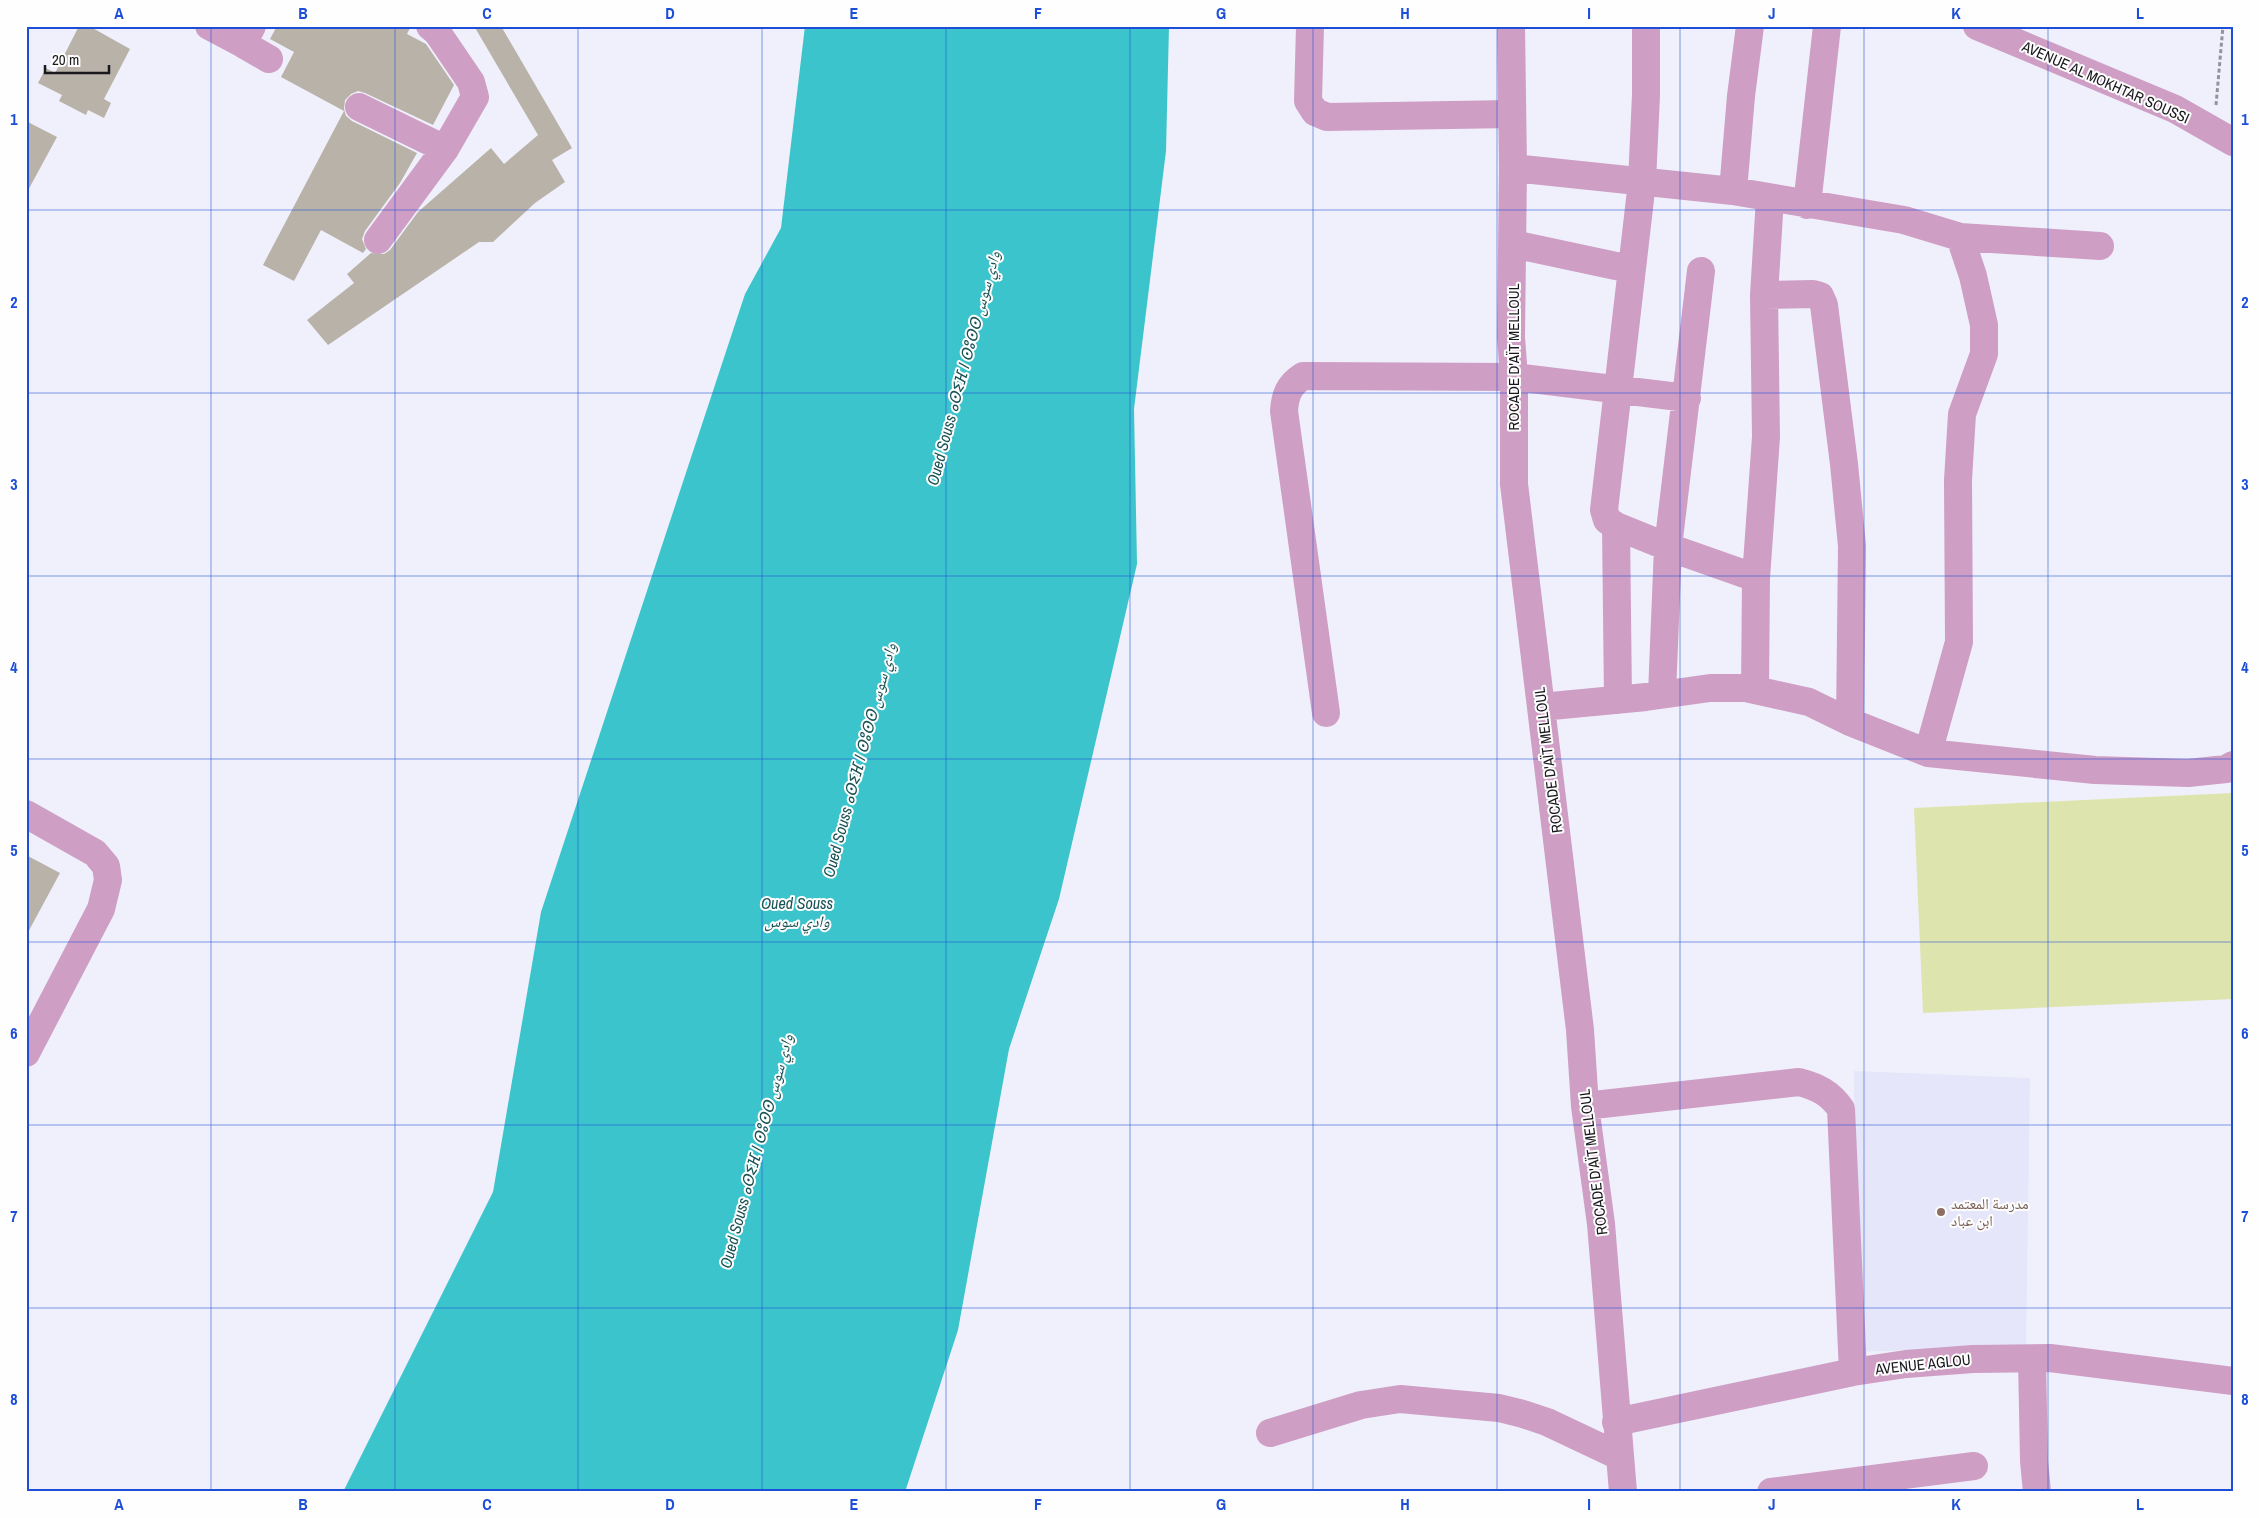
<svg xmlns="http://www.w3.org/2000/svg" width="2259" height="1518" font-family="'Archivo Narrow','Noto Naskh Arabic','Noto Sans Tifinagh',sans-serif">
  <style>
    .built { fill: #e5e6f9 }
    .green { fill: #dee4ad }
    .water { fill: #3bc4cb }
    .building { fill: #b9b2a9 }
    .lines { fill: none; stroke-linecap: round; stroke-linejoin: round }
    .path { stroke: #92939b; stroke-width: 3; stroke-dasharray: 4 2.5; stroke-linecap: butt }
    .minor { stroke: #ce9ec5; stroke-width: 28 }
    .grid { fill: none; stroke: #1d4ed8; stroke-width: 1; stroke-opacity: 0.55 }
    .education-dot { fill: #8d6e63; stroke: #fefefe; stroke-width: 2 }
    .labels { text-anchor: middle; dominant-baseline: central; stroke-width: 4; stroke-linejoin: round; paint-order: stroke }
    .street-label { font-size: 15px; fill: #19191d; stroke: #fefefe }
    .education-label { font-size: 15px; fill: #785e54; stroke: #fefefe; text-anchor: start }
    .water-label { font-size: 16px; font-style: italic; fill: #195255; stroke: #fefefe }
    .neatline { fill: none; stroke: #1d4ed8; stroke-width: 2 }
    .grid-label { font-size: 16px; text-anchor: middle; font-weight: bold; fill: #1d4ed8 }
  </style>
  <rect width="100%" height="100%" fill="#eff0fb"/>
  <path class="built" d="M1854,1071L2030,1078L2026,1346L1855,1352Z"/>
  <path class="green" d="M2233,793V999L1923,1013L1914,808Z"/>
  <path class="water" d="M805,26H1169L1166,151L1134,409L1137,564L1059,899L1009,1049L958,1330L905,1492H343L493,1192L541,912L745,294L781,228Z"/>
  <path class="building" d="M79,26H89L130,49L104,99L111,103L104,118L88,110L86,115L59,101L62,95L38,83L46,68L55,73Z
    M277,26H411L407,34L426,44L454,85L433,125L365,93L358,91L351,94L345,100L344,109L346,116L352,121L417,153L400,183L365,231L362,239L366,249L363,253L321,230L294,281L263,265L344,111L281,77L294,52L270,39Z
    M474,26H501L572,148L552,160L565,182L535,203L493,242H479L328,345L307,320L354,283L347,274L371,253L384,254L390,250L418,212L491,148L504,164L538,135Z
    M26,121L57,137L26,194Z
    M26,855L60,873L26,936Z"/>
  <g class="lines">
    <path class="path" d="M2216,105L2223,26"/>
    <path class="minor" d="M209,26L243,44
      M252,26L243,44L269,59
      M1310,26L1308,101L1315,112L1327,117L1512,114
      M1511,26L1513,168L1511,337L1514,377V484L1580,1030L1585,1106L1601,1224L1623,1492
      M1646,26V95L1642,182L1604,510L1607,520L1616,526L1668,547L1662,694
      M1977,26L2175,109L2233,142
      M359,107L445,149
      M1513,168L1733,191L1904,220L1960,237L2100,246
      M1733,191L1741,96L1750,26
      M1807,205L1827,26
      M378,240L445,149L475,97L471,82L437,32L430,26
      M1513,244L1630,269
      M1701,271L1668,547L1756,578
      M1764,295L1813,294L1820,296L1824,305L1844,464L1852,546L1850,722
      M1616,526L1618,700
      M1755,690L1756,578L1766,437L1764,295L1770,198
      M1541,707L1646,697L1710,688H1746L1809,702L1850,722L1928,753L2095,770L2188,773L2226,769L2233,765
      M1326,713L1284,411C1285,395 1289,385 1303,376L1514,377L1687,398
      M1928,753L1959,642L1958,480L1962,414L1984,354V325L1973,276L1960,237
      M26,814L95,853L106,866L108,880L101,909L26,1053
      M1585,1106L1799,1082C1818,1087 1830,1093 1841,1109L1853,1372
      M2032,1359L2034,1461L2037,1492
      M1616,1422L1853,1372L1906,1364L1973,1359L2050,1358L2233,1381
      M1270,1433L1361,1405L1400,1399L1499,1408L1523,1414L1547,1422L1619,1456
      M1771,1492L1974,1466"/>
  </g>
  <path class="grid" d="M211,26V1492M395,26V1492M578,26V1492M762,26V1492M946,26V1492M1130,26V1492M1313,26V1492M1497,26V1492M1680,26V1492M1864,26V1492M2048,26V1492M26,210H2233M26,393H2233M26,576H2233M26,759H2233M26,942H2233M26,1125H2233M26,1308H2233"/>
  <circle class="education-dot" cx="1941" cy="1212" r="5"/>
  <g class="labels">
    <g class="street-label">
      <text transform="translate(2106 82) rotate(24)">AVENUE AL MOKHTAR SOUSSI</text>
      <text transform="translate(1513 357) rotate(-90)">ROCADE D'AÏT MELLOUL</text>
      <text transform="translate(1548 760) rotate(-97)">ROCADE D'AÏT MELLOUL</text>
      <text transform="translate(1593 1162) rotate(-97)">ROCADE D'AÏT MELLOUL</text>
      <text transform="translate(1923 1364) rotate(-6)">AVENUE AGLOU</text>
    </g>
    <g class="education-label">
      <text x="1951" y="1203">مدرسة المعتمد<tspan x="1951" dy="17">ابن عباد</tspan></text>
    </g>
    <g class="water-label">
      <text transform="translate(963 368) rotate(-75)">Oued Souss ⴰⵙⵉⴼ ⵏ ⵙⵓⵙⵙ وادي سوس</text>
      <text transform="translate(859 760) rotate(-75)">Oued Souss ⴰⵙⵉⴼ ⵏ ⵙⵓⵙⵙ وادي سوس</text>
      <text x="797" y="903">Oued Souss<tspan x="797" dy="18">وادي سوس</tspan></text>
      <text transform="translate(756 1151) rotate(-75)">Oued Souss ⴰⵙⵉⴼ ⵏ ⵙⵓⵙⵙ وادي سوس</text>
    </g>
  </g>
  <rect width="2259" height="1518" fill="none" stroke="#fefefe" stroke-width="55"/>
  <path d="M45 65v8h64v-8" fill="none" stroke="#19191d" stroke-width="2.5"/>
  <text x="52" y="65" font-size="15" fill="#19191d" stroke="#fefefe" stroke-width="4" paint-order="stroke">20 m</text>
  <rect x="28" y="28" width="2204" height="1462" class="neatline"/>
  <g class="grid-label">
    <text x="119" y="19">A</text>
    <text x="303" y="19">B</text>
    <text x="487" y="19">C</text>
    <text x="670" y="19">D</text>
    <text x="854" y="19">E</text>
    <text x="1038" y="19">F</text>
    <text x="1221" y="19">G</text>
    <text x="1405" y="19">H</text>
    <text x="1589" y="19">I</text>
    <text x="1772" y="19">J</text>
    <text x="1956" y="19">K</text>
    <text x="2140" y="19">L</text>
    <text x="14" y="125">1</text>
    <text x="2245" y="125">1</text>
    <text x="14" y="308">2</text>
    <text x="2245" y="308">2</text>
    <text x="14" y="490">3</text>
    <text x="2245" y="490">3</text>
    <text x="14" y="673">4</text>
    <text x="2245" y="673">4</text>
    <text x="14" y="856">5</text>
    <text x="2245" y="856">5</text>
    <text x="14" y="1039">6</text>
    <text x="2245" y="1039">6</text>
    <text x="14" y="1222">7</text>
    <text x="2245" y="1222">7</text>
    <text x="14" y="1405">8</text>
    <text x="2245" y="1405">8</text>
    <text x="119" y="1510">A</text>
    <text x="303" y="1510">B</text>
    <text x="487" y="1510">C</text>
    <text x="670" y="1510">D</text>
    <text x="854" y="1510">E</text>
    <text x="1038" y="1510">F</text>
    <text x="1221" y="1510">G</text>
    <text x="1405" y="1510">H</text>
    <text x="1589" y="1510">I</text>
    <text x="1772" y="1510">J</text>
    <text x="1956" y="1510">K</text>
    <text x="2140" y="1510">L</text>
  </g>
</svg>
